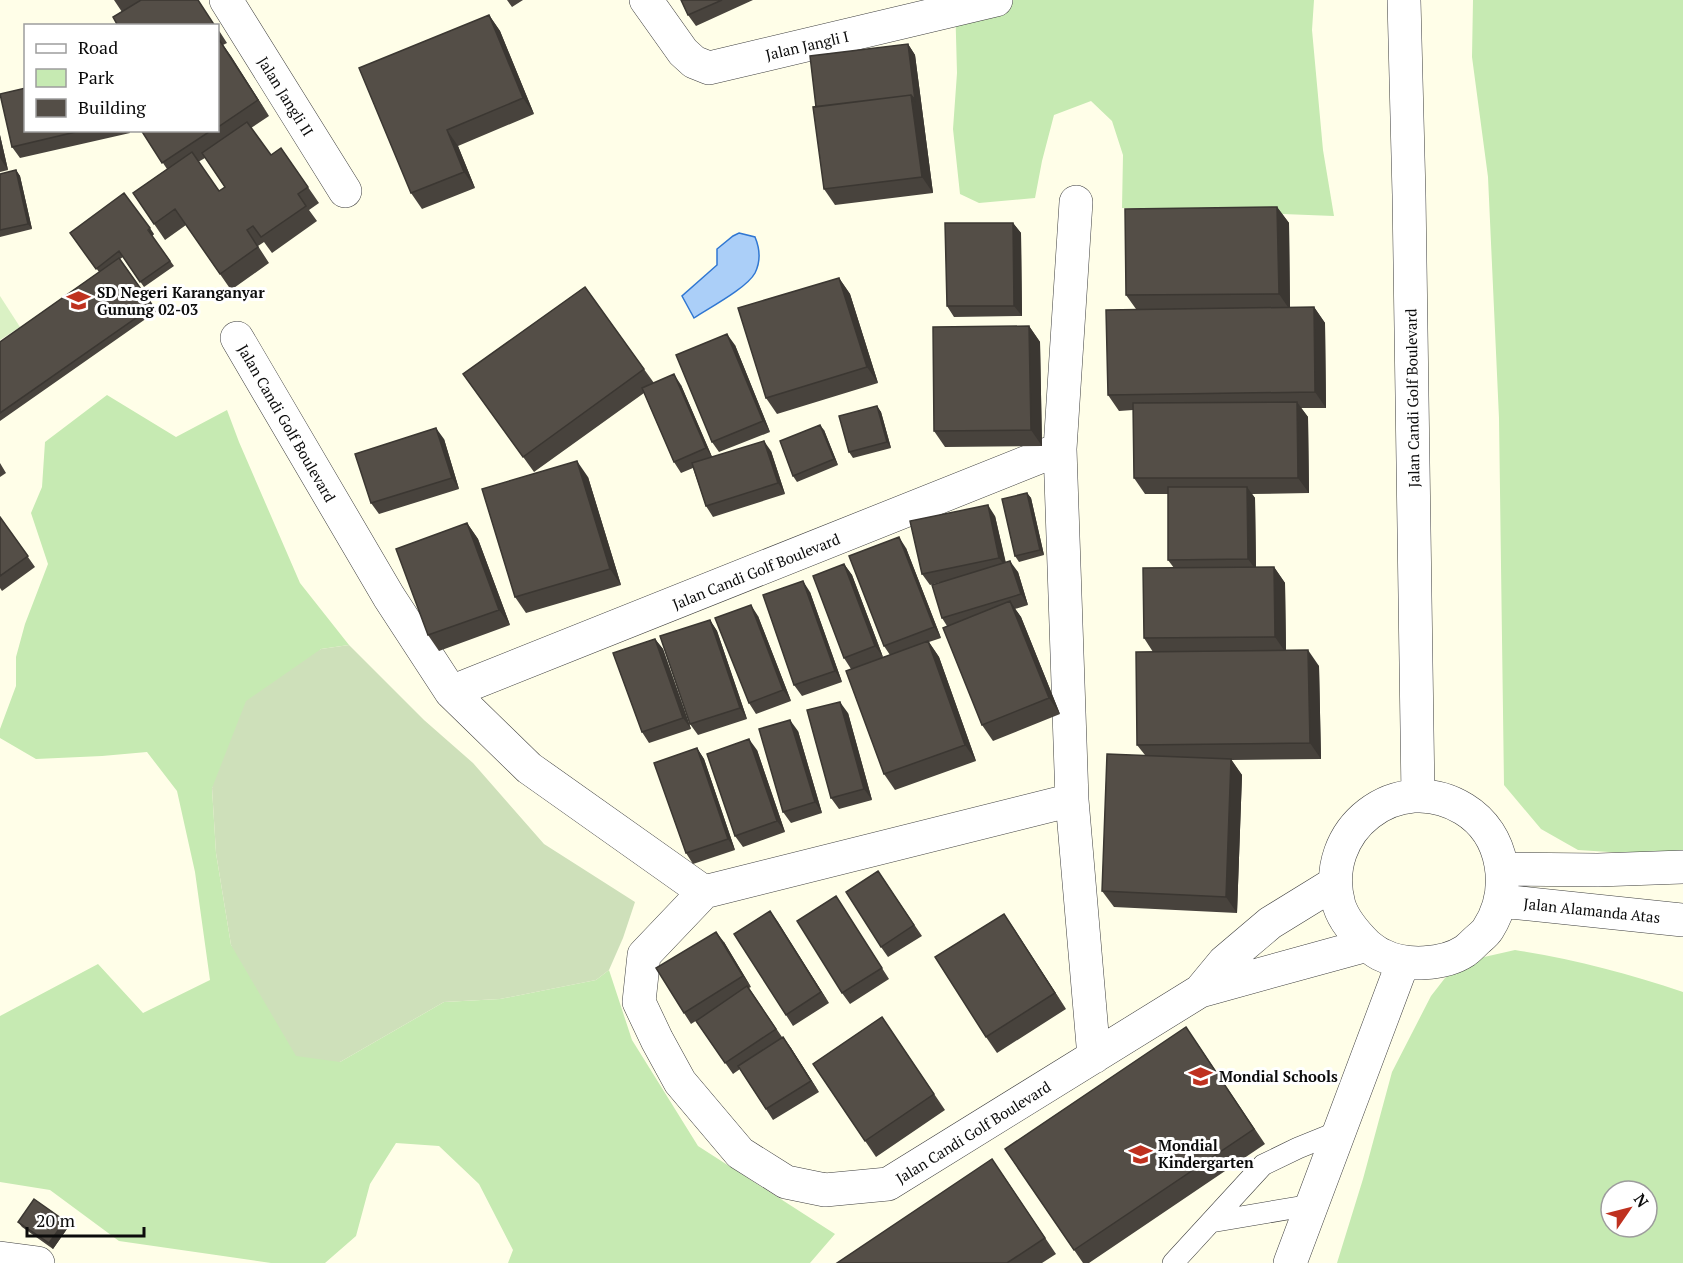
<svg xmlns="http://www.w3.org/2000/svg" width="1683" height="1263" font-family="'PT Serif',serif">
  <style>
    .green { fill: #c6eab2; fill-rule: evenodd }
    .cemetery { fill: #cee0ba }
    .pitch { fill: #daf1c4 }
    .water { fill: #abcff8; stroke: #3077d2; stroke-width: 1.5 }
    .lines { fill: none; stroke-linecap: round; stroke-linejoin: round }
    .service-casing { stroke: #3e3e3e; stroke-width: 22 }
    .minor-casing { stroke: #3e3e3e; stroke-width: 34 }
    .service { stroke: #fff; stroke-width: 21 }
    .minor { stroke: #fff; stroke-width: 33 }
    .wall { fill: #48433d; fill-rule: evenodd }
    .shaded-wall { fill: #3b3732 }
    .building { fill: #544e47; stroke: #3b3732; stroke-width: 1.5 }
    .labels { text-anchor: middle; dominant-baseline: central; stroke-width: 6; stroke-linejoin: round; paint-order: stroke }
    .street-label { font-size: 15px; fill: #0b0b0b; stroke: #fff }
    .poi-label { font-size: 15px; font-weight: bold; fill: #0b0b0b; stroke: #fff; text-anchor: start }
  </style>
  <rect width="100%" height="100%" fill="#fffee8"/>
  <path class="green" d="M955,0H1314L1312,30L1323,150L1334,216L1122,208L1123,155L1112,121L1091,101L1054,115L1042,161L1035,198L979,203L960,194L953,129L957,73Z
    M1473,0H1683V851L1625,853L1578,850L1541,829L1504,785L1499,418L1488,177L1472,57Z
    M107,395L176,437L227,410L239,442L300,583L349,645L321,649L212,788L216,853L231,945L340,1062L444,1002L500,999L596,980L609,970L632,1040L698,1146L835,1234L810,1263H508L513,1250L479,1184L439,1146L396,1143L370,1184L356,1236L325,1263H271L119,1241L50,1190L0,1182V1016L98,964L143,1013L210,980L195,872L177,791L147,752L102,756L36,759L0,738V729L16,686V657L25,624L48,564L31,513L42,487L45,442Z
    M1515,950C1572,959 1628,973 1683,992V1263H1337L1363,1179L1392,1072L1431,996L1445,978L1471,960ZM1611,1191H1647V1227H1611Z"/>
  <path class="cemetery" d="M349,645L424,720L473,763L544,844L635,902L623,938L609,970L596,980L500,999L444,1002L340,1062L296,1056L231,945L216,853L212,788L246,701L321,649Z"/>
  <path class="pitch" d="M0,296L20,327L0,340Z"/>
  <path class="water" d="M739,233L755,237C760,249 761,261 755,273C747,288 709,308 694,318L682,296L717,265V249L733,236Z"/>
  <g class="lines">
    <defs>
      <path id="service" d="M1211,1222L1311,1205
        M1173,1263L1263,1165L1298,1148L1340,1131"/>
      <path id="minor" d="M226,0L345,191
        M646,0L683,52L694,62L709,68L996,0
        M1404,0L1409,195L1418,796
        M1076,202L1060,449L1072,800L1094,1057
        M237,338L389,597L451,692
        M1072,800L704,892L644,955L639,1002L657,1040L680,1082L740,1153L786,1182L825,1190L888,1184L1200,991L1224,962L1270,923L1335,883
        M1503,869L1598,870L1683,867
        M704,892L529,768L451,692L1060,449
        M1501,901L1683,920
        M1200,991L1367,945C1372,949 1377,953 1382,955C1405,967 1444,965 1465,951C1469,948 1472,945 1475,942C1479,938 1485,934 1488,929C1513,890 1505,834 1464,809C1398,768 1318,830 1339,905C1344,921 1356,934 1367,945
        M0,1258L38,1263
        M1290,1263L1403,962"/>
    </defs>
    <use href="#service" class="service-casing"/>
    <use href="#minor" class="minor-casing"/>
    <use href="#service" class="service"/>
    <use href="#minor" class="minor"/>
  </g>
  <path class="wall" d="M114,0H199L122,12Z
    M507,0H523L512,7Z
    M681,0H753L696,26L688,15Z
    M489,15L500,31L534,114L458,146L475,188L422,209L411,193Z
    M218,29L227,43L223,45L269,116L251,128L271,155L281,148L319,203L309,210L317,221L272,253L264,242L258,246L269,263L231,290L186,225L165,240L133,193L167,169L141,130H218ZM205,158L225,187L219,191L198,162Z
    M908,44L915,55L933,193L835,205L824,189L816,107Z
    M26,130H129L130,133L20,158L12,147Z
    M0,135L8,170L0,172Z
    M16,170L20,176L32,229L0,237V174Z
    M1277,207L1289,223L1290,307H1314L1325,323L1326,408H1301L1308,417L1309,493L1252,494L1255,498L1256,567H1274L1285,583L1286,651L1319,666L1321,759L1231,760L1242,775L1237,913L1114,907L1102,891L1145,755L1137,745L1153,652L1144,638L1174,568L1168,560V494H1145L1134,478L1133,410L1119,411L1108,395L1136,309L1126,295Z
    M1013,223L1021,233L1022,316L954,317L947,306Z
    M70,233L154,234L152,236L174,266L144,287L123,257L120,259L157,311L0,421V342L99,272Z
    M839,278L850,294L878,383L777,414L766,398Z
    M585,287L654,383L681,385L712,457L771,451L785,494L713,517L706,506L693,468L681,473L674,462L644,393L534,472L463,374Z
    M1029,326L1040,342L1042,446L945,447L934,431Z
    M735,345L770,432L719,452L712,442Z
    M877,406L881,412L891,448L853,458L849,452Z
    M824,430L838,465L797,482L793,476Z
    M444,439L459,489L379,514L371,503Z
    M0,463L6,473L0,477Z
    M588,477L621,585L526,613L515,597Z
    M1027,493L1031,498L1044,555L1019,562L1015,556Z
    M995,516L1006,563L1018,572L1028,605L1015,609L1021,617L1060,714L993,741L982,725L947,626L942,618L941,582L930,585L922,574Z
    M0,517L35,567L2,591L0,588Z
    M467,523L478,539L510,625L439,651L428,635Z
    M906,548L941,638L929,642L939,657L976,761L895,790L884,774L851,669L844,658V564L852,575L883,657L890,655L884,646Z
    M810,592L842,682L802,696L794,685Z
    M758,616L791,701L756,714L749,703Z
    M710,620L717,631L747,719L698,735L690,724Z
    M655,639L663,649L691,729L649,743L642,732Z
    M848,713L872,800L839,809L831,798Z
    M798,731L822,813L791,823L783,812Z
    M697,748L704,759L735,850L693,864L686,853Z
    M757,750L785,832L743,847L735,836Z
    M878,871L922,936L888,957L881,947Z
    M843,907L889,979L850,1004L842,993Z
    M770,911L829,1003L793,1026L786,1015Z
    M1004,914L1066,1009L997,1053L986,1037Z
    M724,942L751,987L749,988L782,1037H783L791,1048L819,1092L773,1120L740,1069L733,1074L696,1021L705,1015L691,1024L684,1013Z
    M882,1017L945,1110L876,1157L813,1064Z
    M1197,1043L1265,1144L1089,1263H1083L1005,1149Z
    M1003,1175L1056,1254L1042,1263H837Z
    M18,1222L69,1226L53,1249L22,1227Z"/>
  <path class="shaded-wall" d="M489,15L500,31L534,114L523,98Z
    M220,41L231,56L269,116L258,100Z
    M908,44L915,55L933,193L922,177L911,95Z
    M447,130L458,146L475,188L464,172Z
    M0,135L8,170L0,158Z
    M16,170L20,176L32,229L28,224Z
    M1277,207L1289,223L1290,310L1279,294Z
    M1013,223L1021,233L1022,316L1014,306Z
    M150,228L154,234L152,236L148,230Z
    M839,278L850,294L878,383L867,367Z
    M1314,307L1325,323L1326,408L1315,392Z
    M1029,326L1040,342L1042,446L1031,430Z
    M727,334L735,345L770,432L763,421Z
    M674,374L681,385L713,459L706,448Z
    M1297,402L1308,417L1309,493L1298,478Z
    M877,406L881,412L891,448L887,442Z
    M820,425L824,430L838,465L834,459Z
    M436,428L444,439L459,489L452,478Z
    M764,441L771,451L785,494L778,483Z
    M577,461L588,477L621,585L610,569Z
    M1247,487L1255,498L1256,570L1248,559Z
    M1027,493L1031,498L1044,555L1040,550Z
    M988,505L995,516L1007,569L999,558Z
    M467,523L478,539L510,625L499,610Z
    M899,537L906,548L941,638L934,627Z
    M1010,561L1018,572L1028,605L1021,594Z
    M844,564L852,575L883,657L875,646Z
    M1274,567L1285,583L1286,653L1275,637Z
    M803,581L810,592L842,682L835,671Z
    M1010,601L1021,617L1060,714L1049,698Z
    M751,605L758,616L791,701L783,690Z
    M710,620L717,631L747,719L740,708Z
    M655,639L663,649L691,729L683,718Z
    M928,641L939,657L976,761L965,745Z
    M1308,650L1319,666L1321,759L1310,743Z
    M840,702L848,713L872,800L864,789Z
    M790,720L798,731L822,813L815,802Z
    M749,739L757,750L785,832L777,821Z
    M697,748L704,759L735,850L728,839Z
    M1231,759L1242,775L1237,913L1226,897Z
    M770,911L778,922L829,1003L821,992Z
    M1004,914L1015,930L1066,1009L1055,993Z
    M716,932L724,942L751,987L743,976Z
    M783,1037L791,1048L819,1092L811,1081Z
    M65,1221L69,1226L53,1249L49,1243Z"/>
  <path class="building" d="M141,0H198L215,26H118L113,17Z
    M681,0H722L688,15Z
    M489,15L523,98L447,130L464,172L411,193L359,68Z
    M220,41L258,100L218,127V42Z
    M908,44L915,100L911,95L816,107L810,56Z
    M26,88V130H84L12,147L0,94Z
    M911,95L922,177L824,189L813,107Z
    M247,122L271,155L281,148L308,187L298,194L306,206L261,237L253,226L247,230L258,247L220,274L175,209L154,224L133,193L192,152L219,191L225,187L202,153Z
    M141,130H212L162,163Z
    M16,170L28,224L0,230V174Z
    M124,193L150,228L148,230L170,261L140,282L119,251L96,269L70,233Z
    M1277,207L1279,294L1126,295L1125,209Z
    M945,223H1013L1014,306H947Z
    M119,258L153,306L0,413V342Z
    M839,278L867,367L766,398L738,308Z
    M585,287L644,369L523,457L463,374Z
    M1314,307L1315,392L1108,395L1106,310Z
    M1029,326L1031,430L934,431L933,327Z
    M727,334L763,421L712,442L676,355Z
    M674,374L706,448L674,462L642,388Z
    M1297,402L1298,478H1134L1133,403Z
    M877,406L887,442L849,452L839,416Z
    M820,425L834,459L793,476L780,441Z
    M436,428L452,478L371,503L355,454Z
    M764,441L778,483L706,506L692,463Z
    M577,461L610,569L515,597L482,489Z
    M1168,487H1247L1248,559L1168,560Z
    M1027,493L1040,550L1015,556L1002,499Z
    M988,505L999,558L922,574L910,521Z
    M0,517L28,556L0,576Z
    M467,523L499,610L428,635L396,549Z
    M899,537L934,627L884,646L849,556Z
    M1010,561L1021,594L942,618L932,585Z
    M844,564L875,646L844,658L813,576Z
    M1274,567L1275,637L1144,638L1143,568Z
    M803,581L835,671L794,685L763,595Z
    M1010,601L1049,698L982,725L943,628Z
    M751,605L783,690L749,703L715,618Z
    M710,620L740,708L690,724L660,636Z
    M655,639L683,718L642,732L613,653Z
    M928,641L965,745L884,774L846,671Z
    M1308,650L1310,743L1137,745L1136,652Z
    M840,702L864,789L831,798L807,710Z
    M790,720L815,802L783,812L759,729Z
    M749,739L777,821L735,836L707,754Z
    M697,748L728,839L686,853L654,763Z
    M1107,754L1231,759L1226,897L1102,891Z
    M878,871L914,925L881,947L846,892Z
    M836,896L882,968L842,993L797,921Z
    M770,911L821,992L786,1015L734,934Z
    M1004,914L1055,993L986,1037L935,957Z
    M716,932L743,976L684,1013L656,968Z
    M747,986L776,1029L725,1063L696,1021Z
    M882,1017L934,1094L865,1141L813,1064Z
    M1186,1027L1254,1129L1074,1250L1005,1149Z
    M783,1037L811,1081L766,1109L738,1066Z
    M992,1159L1045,1238L1007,1263H837Z
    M34,1199L65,1221L49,1243L18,1222Z"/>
  <defs>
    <symbol id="school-bare" viewBox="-9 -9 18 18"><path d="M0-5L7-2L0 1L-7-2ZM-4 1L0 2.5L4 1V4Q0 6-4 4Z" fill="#bf311f" stroke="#fff" stroke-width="2.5" paint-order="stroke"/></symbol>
  </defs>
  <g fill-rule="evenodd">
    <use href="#school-bare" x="62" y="284" width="33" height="33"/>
    <use href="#school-bare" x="1184" y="1060" width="33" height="33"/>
    <use href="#school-bare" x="1124" y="1138" width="33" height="33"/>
  </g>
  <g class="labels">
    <g class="street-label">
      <text transform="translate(807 45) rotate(-13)">Jalan Jangli I</text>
      <text transform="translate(286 96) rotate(58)">Jalan Jangli II</text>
      <text transform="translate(1412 398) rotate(-91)">Jalan Candi Golf Boulevard</text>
      <text transform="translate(287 423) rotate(60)">Jalan Candi Golf Boulevard</text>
      <text transform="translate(756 571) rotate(-22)">Jalan Candi Golf Boulevard</text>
      <text transform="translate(1592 910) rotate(6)">Jalan Alamanda Atas</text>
      <text transform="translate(973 1132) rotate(-32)">Jalan Candi Golf Boulevard</text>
    </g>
    <g class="poi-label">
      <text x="97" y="292">SD Negeri Karanganyar<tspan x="97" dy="17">Gunung 02-03</tspan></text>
      <text x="1219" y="1076">Mondial Schools</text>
      <text x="1158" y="1145">Mondial<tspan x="1158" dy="17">Kindergarten</tspan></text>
    </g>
  </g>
  <rect x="24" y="24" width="195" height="108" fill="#ffffff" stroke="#9d9d9d" stroke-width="1.5"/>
  <rect x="36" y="44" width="30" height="9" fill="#ffffff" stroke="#9d9d9d" stroke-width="1.5"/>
  <text x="78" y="54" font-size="18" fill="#0b0b0b">Road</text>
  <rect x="36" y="69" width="30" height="18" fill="#c6eab2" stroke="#9d9d9d" stroke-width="1.5"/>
  <text x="78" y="84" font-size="18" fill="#0b0b0b">Park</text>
  <rect x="36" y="99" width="30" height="18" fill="#544e47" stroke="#9d9d9d" stroke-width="1.5"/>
  <text x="78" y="114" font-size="18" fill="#0b0b0b">Building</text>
  <g transform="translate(1629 1209) rotate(55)"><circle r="28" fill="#ffffff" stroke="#9d9d9d" stroke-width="1.5"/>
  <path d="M0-4.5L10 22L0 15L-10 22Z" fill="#bf311f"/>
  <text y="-9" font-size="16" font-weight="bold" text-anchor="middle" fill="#0b0b0b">N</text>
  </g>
  <path d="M27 1227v9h117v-9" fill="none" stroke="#0b0b0b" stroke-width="3"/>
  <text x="36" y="1227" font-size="18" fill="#0b0b0b" stroke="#ffffff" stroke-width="4.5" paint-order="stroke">20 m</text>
</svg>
